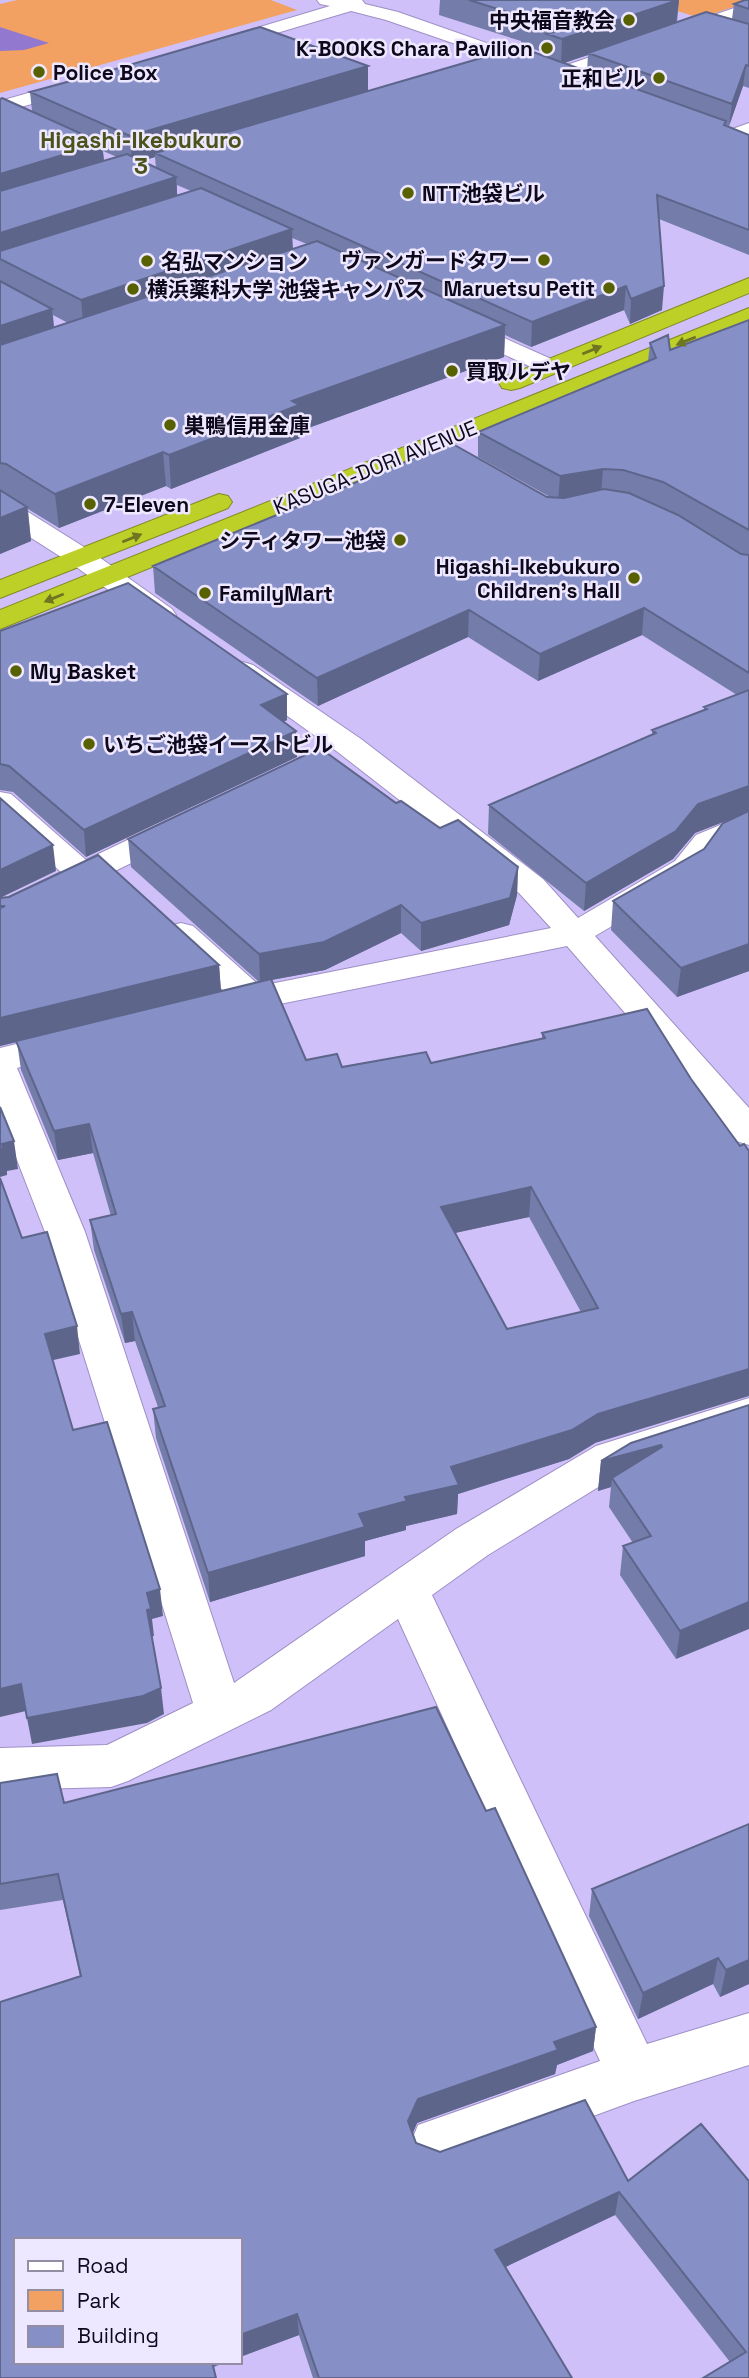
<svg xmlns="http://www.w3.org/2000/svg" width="749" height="2378" font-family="'Space Grotesk','Noto Sans JP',sans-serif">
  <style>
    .green { fill: #f3a162 }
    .water { fill: #9378d0 }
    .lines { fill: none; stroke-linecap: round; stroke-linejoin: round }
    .minor-casing { stroke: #9e8fc5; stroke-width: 2 }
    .highway-casing { stroke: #808a23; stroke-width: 2 }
    .minor { fill: #fff; fill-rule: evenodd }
    .highway { fill: #bdd027; fill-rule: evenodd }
    .wall { fill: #747caa; fill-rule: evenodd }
    .shaded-wall { fill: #5e658b }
    .building { fill: #8790c6; stroke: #5e658b; stroke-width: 2; fill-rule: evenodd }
    .oneway { fill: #6e7622 }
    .poi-dot { fill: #576100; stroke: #ede7ff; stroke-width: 2.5 }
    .labels { text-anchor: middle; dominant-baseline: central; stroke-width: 5; stroke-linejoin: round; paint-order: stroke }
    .far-poi-label { font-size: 21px; font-weight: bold; fill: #0e081b; stroke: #ede7ff; text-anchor: start }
    .far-street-label { font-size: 21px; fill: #0e081b; stroke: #ede7ff }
    .far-neighbourhood-label { font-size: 23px; font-weight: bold; fill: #4b531a; stroke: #ede7ff }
  </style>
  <rect width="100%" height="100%" fill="#cfc0f9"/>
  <path class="green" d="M17,0H271L297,10L0,93V4Z
    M641,0H749V2L700,18Z"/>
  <path class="water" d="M0,27L49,43L24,50L0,51Z"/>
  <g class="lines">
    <defs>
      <path id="minor" d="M317,0H362L365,4L398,12L558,68L749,3V14L560,80L386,20L351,11L219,50L210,45L213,41L330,6L320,4Z
        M81,78L90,84L88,88L0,113V101Z
        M749,123V136L731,142L724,140L721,136L724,132Z
        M457,317L558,362L562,367L558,372L550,374L542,372L449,329L445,324L449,319Z
        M0,498L9,500L92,552L172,609L176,615L172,621L162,624L152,621L72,564L0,518Z
        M243,662L253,665L361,739L543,879L578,918L675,861L696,835L749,813V835L718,849L699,875L595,936L749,1108V1145L736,1141L567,946L226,1015L214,1012L208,1004L214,996L226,993L169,940L164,933L169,926L181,923L193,926L260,986L551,928L519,893L339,753L233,677L228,671L233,665Z
        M0,792L11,794L86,860L167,821L178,818L189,821L194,828L189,835L12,921L0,924V901L61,872L0,818Z
        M70,1031L83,1035L88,1043L83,1051L17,1068L85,1232L234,1683L456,1529L596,1446L749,1398V1430L626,1470L488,1555L432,1595L647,2044L749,2013V2065L634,2101L438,2173L418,2165L410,2145L418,2125L600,2061L398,1619L271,1710L128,1781L111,1787L0,1790V1748L107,1745L193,1703L45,1232L0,1116V1048Z"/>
      <path id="highway" d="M749,278V293L520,388L511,390L502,388L499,383L502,378Z
        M749,308V323L0,629V610Z
        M219,494L228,496L232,502L228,508L0,598V580Z"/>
    </defs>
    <use href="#minor" class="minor-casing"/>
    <use href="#highway" class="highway-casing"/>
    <use href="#minor" class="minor"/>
    <use href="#highway" class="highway"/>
  </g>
  <path class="wall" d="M440,0H679L677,23L732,19L734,4L749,0V88L743,86L729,126L725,125V126L749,135V255L659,219L662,310L630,324L624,310L531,347L505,335L504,357L300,431V438L171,489L166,486L59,528L28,509L31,541L0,554V99L32,111L30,92L368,66V91L546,56V53L521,45V41L439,15ZM588,55L587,71L565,63L575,59ZM103,151L117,157L104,161ZM155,157L156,168L142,161ZM177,185L191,191L177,195ZM292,238L307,244L293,249ZM53,315L68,323L54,327Z
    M749,320V971L677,997L611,930L613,901L704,849L738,816L695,833L673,859L584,911L488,834L489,805L652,735V730L704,711V707L737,695L642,635L538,681L468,637L318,706L155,593L153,566L550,497L478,457V432L648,361L650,343L670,350Z
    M0,631L287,694V720L283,722L296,731L297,757L86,857L13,792L0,790Z
    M396,803L440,828L518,867L517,895L509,925L421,951L401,933L325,970L272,980L306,1060L342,1067L431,1063L542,1039V1033L691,1079L740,1146L595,1443L569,1459L458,1494L457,1514L406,1526V1530L365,1541V1556L210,1602L156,1438L153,1409L158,1407L135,1341L125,1343L94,1250L90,1220L111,1216L93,1153L58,1160L21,1070L17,1042L0,1046V898L219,965L221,991L259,982L131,867L128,839ZM529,1217L581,1312L507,1329L455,1233Z
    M749,1405L676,1659L620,1575L623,1546L633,1543L609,1507L611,1487L598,1491L601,1461Z
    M436,1707L486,1811L495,1808L596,2027L593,2051L557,2065L555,2074L417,2123L413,2133L416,2143L440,2152L585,2100L628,2181L701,2124L749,2181V2378H703L730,2362L615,2215L505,2267L572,2378H313L299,2335L240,2357V2240H16V2362H226L214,2367L216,2378H0V2002L80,1976L63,1900L0,1910V1783L57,1774L64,1803Z
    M749,1824V1984L720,1997L713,1984L638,2019L589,1916L592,1889Z"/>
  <path class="shaded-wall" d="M679,0L676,24L588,53V55L561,64L562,39Z
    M746,65L743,86L729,126L732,104Z
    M368,66V93L155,153V157L132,164L130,136Z
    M102,143L105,172L0,204V174Z
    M176,177L178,207L0,259V233Z
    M292,229L293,260L84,331L81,300Z
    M626,286L624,310L531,347L532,322Z
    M664,286L662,310L630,324L631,299Z
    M52,309L55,340L0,359V326Z
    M505,325L504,357L300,431V438L171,489L169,455L292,401Z
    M163,452L166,486L59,528L55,494Z
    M603,469L601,494L558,502L560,476Z
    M27,507L31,541L0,554V518Z
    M644,608L642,635L538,681L540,654Z
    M469,610L468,637L318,706L317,678Z
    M287,694V720L262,731L261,705Z
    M296,731L297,757L86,857L84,830Z
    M749,786V812L695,833L673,859L584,911L586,883L698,804Z
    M53,845L56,871L0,898V870Z
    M518,867L517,895L509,925L421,951V923Z
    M401,905V933L325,970L260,982L259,954Z
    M749,944V971L677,997L681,968Z
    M219,965L221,992L0,1046V1018Z
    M89,1124L93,1153L58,1160L54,1131Z
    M14,1141L18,1169L7,1171V1175L0,1177V1149L2,1144Z
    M531,1187L529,1217L441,1236V1207Z
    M132,1312L135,1341L125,1343L121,1314Z
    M77,1326L80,1354L49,1361L45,1334Z
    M749,1369V1396L595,1443L569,1459L458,1494L457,1514L406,1526V1530L365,1541V1556L210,1602L208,1573L359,1514L405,1497L451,1467L598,1414Z
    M661,1445L657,1474L612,1478L611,1487L598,1491L601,1461Z
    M160,1589L163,1616L152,1619L154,1636L150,1637L147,1610V1593Z
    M749,1602V1629L676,1659L680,1631Z
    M21,1684L26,1711L0,1717V1689Z
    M161,1688L164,1714L147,1723L32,1744L27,1718Z
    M718,1958L713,1984L638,2019L643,1993Z
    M749,1960V1984L720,1997L726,1970Z
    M596,2027L593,2051L557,2065L555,2074L417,2123L408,2144V2121L418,2099L554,2042Z
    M619,2192L615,2215L493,2273L495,2250Z
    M297,2314L299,2335L240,2357V2335Z
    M211,2362H226L211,2367Z"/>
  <path class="building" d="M469,0H678L562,39L547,34L558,31L522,20L527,18Z
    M745,0H749V9L734,4Z
    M706,12L749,24V66L746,65L732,104L588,53Z
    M260,27L368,66L130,136L30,92L112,70Z
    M519,47L726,121L724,125L749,135V230L657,195L664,286L631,299L626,286L532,322L155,153Z
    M2,98L102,143L0,174V99Z
    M127,154L176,177L0,233V191Z
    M201,188L292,229L81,300L0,259V251Z
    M317,241L505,325L292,401L299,405L169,455L163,452L55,494L6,464L0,463V345Z
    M0,281L52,309L0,326Z
    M749,320V530L663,482L623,470L603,469L560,476L478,432L656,358L650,343L668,335L670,350Z
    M451,443L547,497L564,498L604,489L629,493L678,515L741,554L749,555V673L644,608L540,654L469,610L317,678L153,566Z
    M0,490L27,507L0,518Z
    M128,583L287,694L261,705L296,731L84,830L9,766L0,764V631Z
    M749,690V786L698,804L676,831L586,883L489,805L656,733L652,730L707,709L704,707Z
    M320,748L396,803L401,801L440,828L458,820L518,867L510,898L421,923L401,905L324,942L259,954L128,839Z
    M0,798L53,845L0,870Z
    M749,811V944L681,968L613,901L704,849L723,823Z
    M98,855L219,965L0,1018V908L5,906H0V898L9,897Z
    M271,979L306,1060L337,1054L342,1067L426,1052L431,1063L545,1038L542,1033L647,1009L691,1079L740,1146L744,1144L749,1151V1369L598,1414L572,1430L451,1467L459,1485L405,1497L407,1501L359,1514L365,1527L208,1573L153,1409L165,1406L132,1312L121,1314L90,1220L116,1214L89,1124L54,1131L16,1041ZM531,1187L598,1308L507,1329L441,1207Z
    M0,1107L14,1141L2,1144L3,1148L0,1149Z
    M0,1178L22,1238L47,1232L77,1326L45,1334L73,1430L107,1422L160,1589L147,1593L151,1609L147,1610L161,1688L143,1696L27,1718L21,1684L0,1689Z
    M749,1405V1602L680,1631L623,1546L651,1536L612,1478L662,1447L661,1445L601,1461L631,1443Z
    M436,1707L486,1811L495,1808L596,2027L554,2042L558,2050L418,2099L408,2121L416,2143L440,2152L585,2100L628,2181L701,2124L749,2181V2378H703L746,2352L619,2192L495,2250L572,2378H319L297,2314L240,2335V2240H16V2362H212L216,2378H0V2002L81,1976L58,1874L0,1884V1783L57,1774L64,1803Z
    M749,1824V1960L726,1970L718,1958L643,1993L592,1889Z"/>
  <defs><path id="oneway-solid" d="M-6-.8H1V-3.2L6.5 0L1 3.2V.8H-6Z" transform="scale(1.75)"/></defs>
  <g class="oneway">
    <use href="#oneway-solid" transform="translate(686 341) rotate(158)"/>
    <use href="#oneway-solid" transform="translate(592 350) rotate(-22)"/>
    <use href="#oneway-solid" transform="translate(132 538) rotate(-22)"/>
    <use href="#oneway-solid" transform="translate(54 598) rotate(158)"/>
  </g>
  <g class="poi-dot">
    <circle cx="629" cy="20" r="7"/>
    <circle cx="547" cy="48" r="7"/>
    <circle cx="39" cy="72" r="7"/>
    <circle cx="659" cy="78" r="7"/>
    <circle cx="408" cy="193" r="7"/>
    <circle cx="544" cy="260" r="7"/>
    <circle cx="147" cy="261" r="7"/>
    <circle cx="609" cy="288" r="7"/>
    <circle cx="133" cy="289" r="7"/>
    <circle cx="452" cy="371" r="7"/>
    <circle cx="170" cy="425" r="7"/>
    <circle cx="90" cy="504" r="7"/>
    <circle cx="400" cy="540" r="7"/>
    <circle cx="634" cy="578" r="7"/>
    <circle cx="205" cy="593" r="7"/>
    <circle cx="16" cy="671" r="7"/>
    <circle cx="89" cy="744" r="7"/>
  </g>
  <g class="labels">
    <g class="far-poi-label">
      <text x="615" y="20" text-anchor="end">中央福音教会</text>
      <text x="533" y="48" text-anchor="end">K-BOOKS Chara Pavilion</text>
      <text x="53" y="72">Police Box</text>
      <text x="645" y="78" text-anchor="end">正和ビル</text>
      <text x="422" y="193">NTT池袋ビル</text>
      <text x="530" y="260" text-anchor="end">ヴァンガードタワー</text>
      <text x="161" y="261">名弘マンション</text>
      <text x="595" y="288" text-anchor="end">Maruetsu Petit</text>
      <text x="147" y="289">横浜薬科大学 池袋キャンパス</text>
      <text x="466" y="371">買取ルデヤ</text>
      <text x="184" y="425">巣鴨信用金庫</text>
      <text x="104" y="504">7-Eleven</text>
      <text x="386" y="540" text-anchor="end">シティタワー池袋</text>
      <text x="620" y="566" text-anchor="end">Higashi-Ikebukuro<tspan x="620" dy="24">Children's Hall</tspan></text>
      <text x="219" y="593">FamilyMart</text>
      <text x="30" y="671">My Basket</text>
      <text x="103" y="744">いちご池袋イーストビル</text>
    </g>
    <g class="far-street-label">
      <text transform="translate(375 467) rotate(-22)">KASUGA-DORI AVENUE</text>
    </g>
    <g class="far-neighbourhood-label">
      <text x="141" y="140">Higashi-Ikebukuro<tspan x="141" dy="26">3</tspan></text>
    </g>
  </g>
  <rect x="14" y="2238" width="228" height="126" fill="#ede7ff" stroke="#948ea4" stroke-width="2"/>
  <rect x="28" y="2261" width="35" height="10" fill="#ffffff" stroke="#948ea4" stroke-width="2"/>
  <text x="77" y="2273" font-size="21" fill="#0e081b">Road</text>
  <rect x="28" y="2290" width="35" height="21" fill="#f3a162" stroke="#948ea4" stroke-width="2"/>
  <text x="77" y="2308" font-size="21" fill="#0e081b">Park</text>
  <rect x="28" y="2326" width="35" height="21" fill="#8790c6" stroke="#948ea4" stroke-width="2"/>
  <text x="77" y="2343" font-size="21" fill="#0e081b">Building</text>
</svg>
